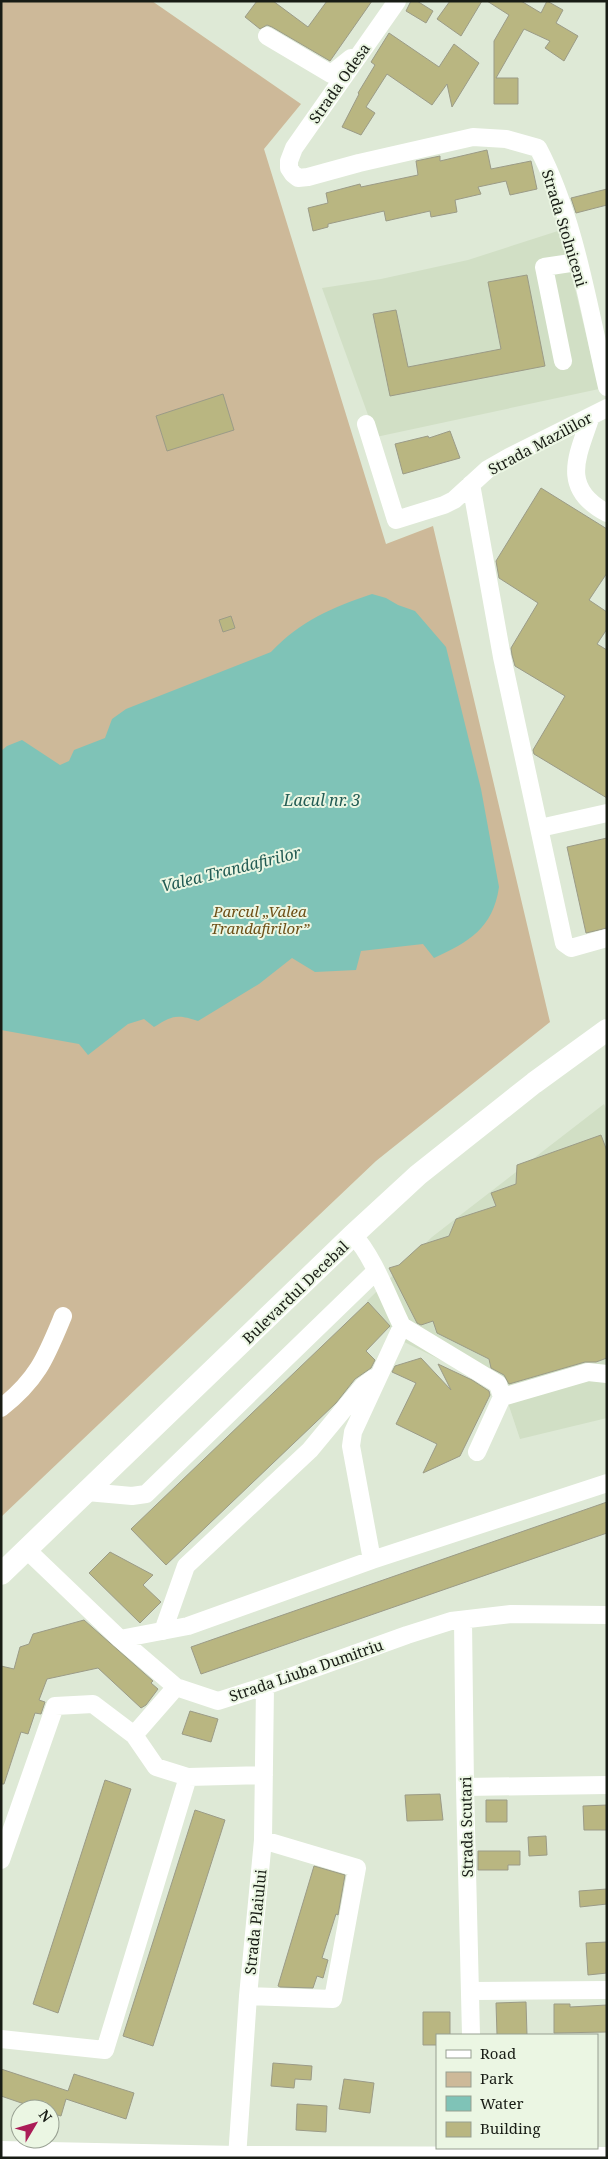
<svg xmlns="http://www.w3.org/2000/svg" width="608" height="2159" font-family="'Noto Serif',serif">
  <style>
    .built { fill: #d1dfc5 }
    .green { fill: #cdb999 }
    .water { fill: #7fc3b7 }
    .building { fill: #b9b681; stroke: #9b9b87 }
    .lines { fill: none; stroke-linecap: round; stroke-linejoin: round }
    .minor { stroke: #fff; stroke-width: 18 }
    .major { stroke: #fff; stroke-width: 22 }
    .labels { text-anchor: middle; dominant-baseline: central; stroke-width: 4; stroke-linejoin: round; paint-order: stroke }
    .street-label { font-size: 15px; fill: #181c15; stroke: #ebf6e3 }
    .park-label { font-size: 15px; font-style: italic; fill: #6e5119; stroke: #ebf6e3 }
    .water-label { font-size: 16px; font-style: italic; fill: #235c54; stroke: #ebf6e3 }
  </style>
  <rect width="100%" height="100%" fill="#dee9d6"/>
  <path class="built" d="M561,230L599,389L376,437L322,288L381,279L468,260Z
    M604,1104L607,1111V1418L520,1439L504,1391L398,1339L367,1301L432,1237Z"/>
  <path class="green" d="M1,1H152L301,104L264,149L386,544L433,526L550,1022L376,1161L1,1517Z"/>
  <path class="water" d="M372,594L386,598L398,605L415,611L446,647L481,789L499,887C493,928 469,942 434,958L423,944L361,951L356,970L315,972L292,958L259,984L198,1021C178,1014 172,1015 154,1027L144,1019L128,1024L88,1055L79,1044L1,1030V751L7,746L22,740L60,765L69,761L74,750L105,738L112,719L126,709L271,652C300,621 333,607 372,594Z"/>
  <path class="building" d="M257,1H273L308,27L327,1H372L330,61L272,27L267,25L260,29L245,17Z
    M411,1H417L433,11L426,23L406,11Z
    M450,1H482L461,36L437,19Z
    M487,1H521L541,13L547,1L563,10L556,23L578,36L564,61L545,48L550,41L524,29L496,78H518V104H494V41L509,15Z
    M389,33L439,67L454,44L479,63L452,107L447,84L432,105L387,74L366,107L375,113L361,135L342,127L359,94L358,93L375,65L371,62Z
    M487,150L491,169L531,161L537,189L510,195L506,181L478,187L481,194L455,200L457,212L431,217L430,211L386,221L384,211L328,224V227L313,231L308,208L328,203L326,193L360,184L361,187L418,175L416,161L440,156V161Z
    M607,189V205L576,213L571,198Z
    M527,275L545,366L390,396L373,314L396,310L408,367L501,349L488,282Z
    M223,394L234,430L167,451L156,416Z
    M450,431L460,458L403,474L395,444L428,436L429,438Z
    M541,488L607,529V573L589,600L607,612V629L597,644L607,650V798L534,754L533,750L565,696L515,666L512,655L511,648L538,603L499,578L496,561Z
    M231,616L235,628L223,632L219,620Z
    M607,838V928L586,933L567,847Z
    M601,1135L607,1151V1358L596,1362H585L509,1384L504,1375L491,1368L489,1359L437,1333L433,1321L421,1325L417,1323L389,1268L399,1265L421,1245L449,1236L456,1219L496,1206L491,1193L516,1184L517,1165Z
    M368,1302L390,1326L366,1351L375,1360L371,1368L355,1379L336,1403L166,1565L131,1529Z
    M421,1358L451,1390L438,1364L472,1380L489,1391L490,1395L460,1456L423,1473L437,1444L396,1424L416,1383L392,1372L395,1366Z
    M607,1502V1533L201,1674L191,1647Z
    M110,1552L153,1575L143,1585L161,1602L140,1623L89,1573Z
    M84,1620L153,1681L151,1683L158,1689L146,1705L141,1708L98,1668L47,1679L39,1700L45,1702L41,1714L35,1713L28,1734L21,1732L4,1784H1V1666L14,1669L20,1647L29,1644L33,1634Z
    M190,1711L218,1719L211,1742L182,1734Z
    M105,1780L131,1789L58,2013L33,2004Z
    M440,1794L443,1820L407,1821L405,1795Z
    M486,1800H507V1822H486Z
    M607,1805V1830H584L583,1806Z
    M195,1810L225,1820L153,2046L123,2036Z
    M546,1836L547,1855L529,1856L528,1837Z
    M478,1851H520V1865H508V1870H478Z
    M314,1866L345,1875L338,1915L336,1914L322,1958L328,1960L323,1978L317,1976L313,1988L280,1987L278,1986Z
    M607,1889V1904L580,1907L579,1891Z
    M607,1942V1973L588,1975L586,1943Z
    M526,2002L527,2035H497L496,2003Z
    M554,2004H570V2007L607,2005V2032L554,2033Z
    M423,2012H450V2035H437V2045H423Z
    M273,2063L312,2066L311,2080L295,2079L294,2088L271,2086Z
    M1,2069L68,2091L74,2074L134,2093L126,2119L66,2099L61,2116L50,2113V2109H39L1,2096Z
    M344,2079L374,2083L370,2113L339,2109Z
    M297,2104L327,2106L326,2132L296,2130Z"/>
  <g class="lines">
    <path class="minor" d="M397,1L294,148L289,161V168L293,174L298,178L308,177L359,163L473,137L506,139L538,148C575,218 589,310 607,387
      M267,36L331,74L351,58
      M563,361L544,267L577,262
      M591,416C578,455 559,488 607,513
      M366,424L396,520L444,505L454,500L488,469L509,457L607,408
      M471,484L502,657L564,943L571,948L607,938
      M540,828L607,813
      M353,1235C373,1255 389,1300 402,1326L353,1432L351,1446L372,1560
      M402,1326L498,1384L502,1397L477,1452
      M502,1397L588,1372L607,1374
      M1,1408C38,1379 46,1357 63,1316
      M87,1492L132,1496L146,1494L376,1271
      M27,1550L120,1639L176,1687L218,1701L265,1686L407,1635L451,1621L511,1614L607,1615
      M463,1620L465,1787L471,2035
      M163,1631L186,1566L310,1450L363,1386L374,1378
      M120,1639L188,1626L372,1560L607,1483
      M188,1777L264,1775
      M465,1787L607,1785
      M1,1860L55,1706L93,1704L134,1735
      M470,1991L607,1990
      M248,1996L333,1999L357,1868L263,1840
      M1,2039L105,2050L188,1777L156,1767L134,1735L176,1687
      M1,2150L237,2155L607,2156
      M237,2158L248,1996L263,1840L265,1686"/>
    <path class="major" d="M1,1574L353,1235L418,1175L534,1083L607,1030"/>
  </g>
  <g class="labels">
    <g class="street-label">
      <text transform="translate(339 83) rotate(-55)">Strada Odesa</text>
      <text transform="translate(565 228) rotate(73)">Strada Stolniceni</text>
      <text transform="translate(540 443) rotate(-28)">Strada Mazililor</text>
      <text transform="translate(295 1292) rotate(-44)">Bulevardul Decebal</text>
      <text transform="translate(306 1670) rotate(-19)">Strada Liuba Dumitriu</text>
      <text transform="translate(466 1827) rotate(-91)">Strada Scutari</text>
      <text transform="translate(255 1922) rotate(-84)">Strada Plaiului</text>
    </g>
    <g class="park-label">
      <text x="260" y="911">Parcul „Valea<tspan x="260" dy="17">Trandafirilor”</tspan></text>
    </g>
    <g class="water-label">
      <text x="322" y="800">Lacul nr. 3</text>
      <text transform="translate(231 869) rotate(-14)">Valea Trandafirilor</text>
    </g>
  </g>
  <rect width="608" height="2159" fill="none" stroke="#181c15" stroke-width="5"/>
  <rect x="436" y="2034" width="162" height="115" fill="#ebf6e3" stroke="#979f91"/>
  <rect x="446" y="2050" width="25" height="8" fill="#ffffff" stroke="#979f91"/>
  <text x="480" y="2059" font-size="15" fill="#181c15">Road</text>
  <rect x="446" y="2072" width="25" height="15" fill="#cdb999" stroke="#979f91"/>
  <text x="480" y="2084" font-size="15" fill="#181c15">Park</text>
  <rect x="446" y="2096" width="25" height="15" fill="#7fc3b7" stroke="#979f91"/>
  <text x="480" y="2109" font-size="15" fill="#181c15">Water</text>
  <rect x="446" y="2122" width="25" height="15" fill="#b9b681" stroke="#979f91"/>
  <text x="480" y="2134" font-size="15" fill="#181c15">Building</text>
  <g transform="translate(35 2124) rotate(52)"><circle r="24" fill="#ebf6e3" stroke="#979f91"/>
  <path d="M0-4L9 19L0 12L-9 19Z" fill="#ab1c57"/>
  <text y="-8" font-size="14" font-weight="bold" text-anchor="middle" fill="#181c15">N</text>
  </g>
</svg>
